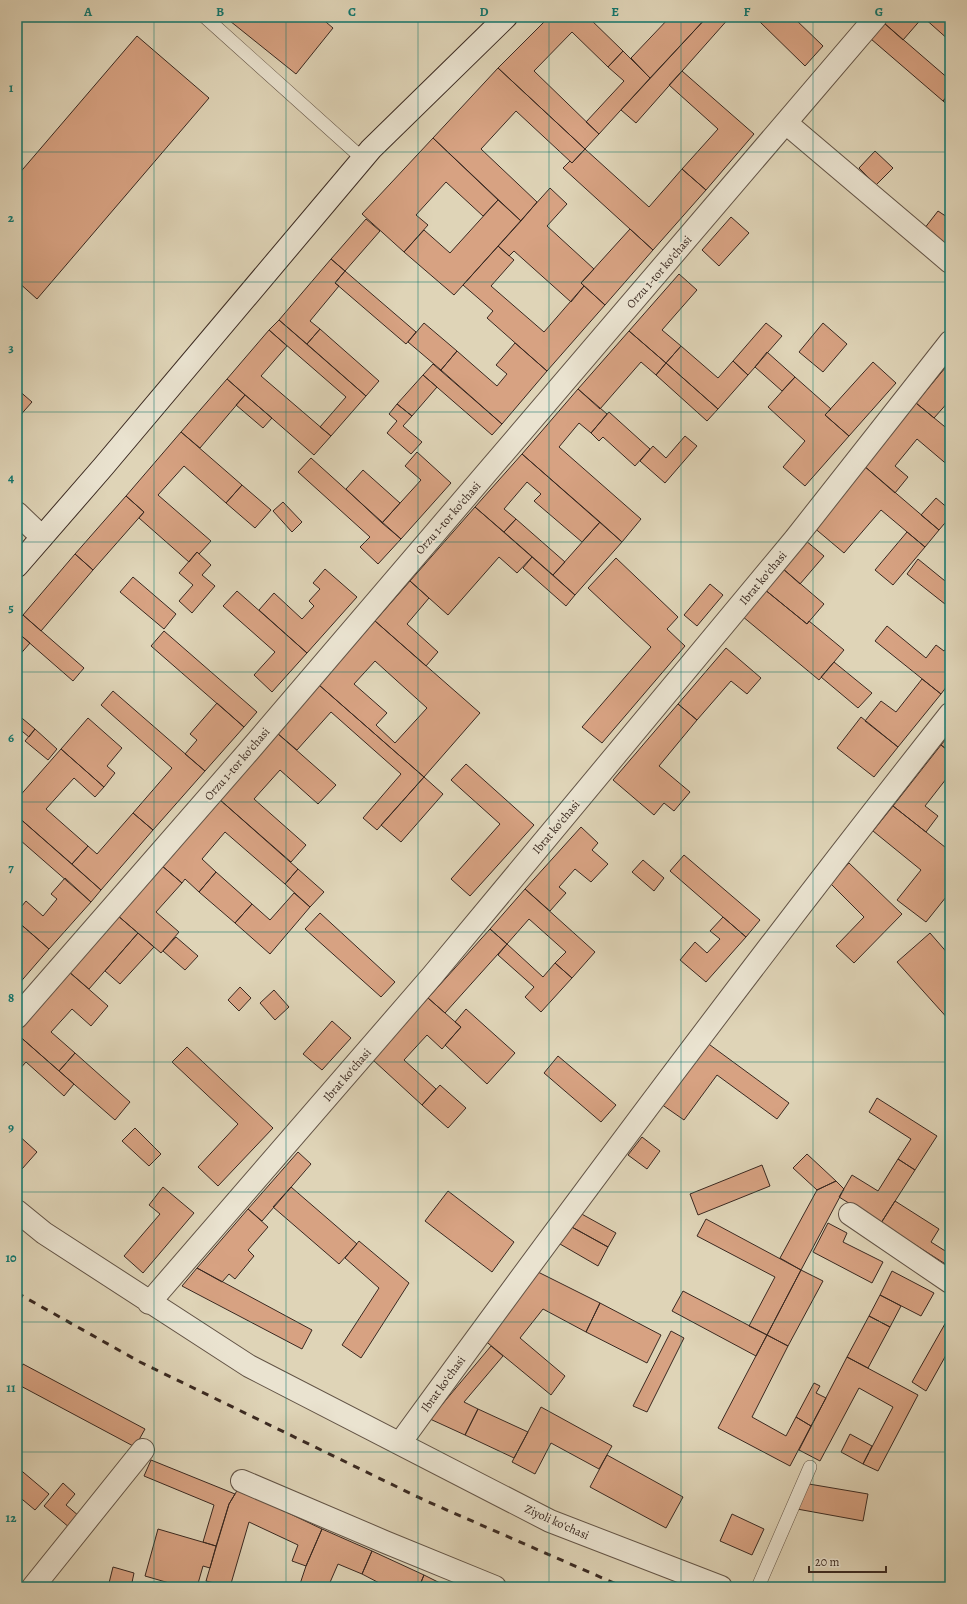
<svg xmlns="http://www.w3.org/2000/svg" width="967" height="1604" font-family="Alegreya,serif">
  <style>
    .building { fill: #d7a282; stroke: #3a2921; fill-rule: evenodd }
    .lines { fill: none; stroke-linecap: round; stroke-linejoin: round }
    .service-casing { stroke: #635446; stroke-width: 14 }
    .minor-casing { stroke: #635446; stroke-width: 24 }
    .secondary-casing { stroke: #3a2921; stroke-width: 24 }
    .service { stroke: #eae3d0; stroke-width: 13 }
    .minor { stroke: #eae3d0; stroke-width: 22 }
    .secondary { stroke: #eae3d0; stroke-width: 22 }
    .rail { stroke: #3a2921; stroke-width: 3; stroke-dasharray: 7 7; stroke-linecap: butt }
    .grid { fill: none; stroke: #0f766e; stroke-width: 1; stroke-opacity: 0.55 }
    .labels { text-anchor: middle; dominant-baseline: central; stroke-width: 4; stroke-linejoin: round; paint-order: stroke }
    .street-label { font-size: 12px; fill: #3a2921; stroke: #eae3d0 }
    .neatline { fill: none; stroke: #0f766e; stroke-width: 1.5 }
    .grid-label { font-size: 13px; text-anchor: middle; font-weight: bold; fill: #0f766e }
  </style>
  <rect width="100%" height="100%" fill="#dfd4b7"/>
  <filter id="stains"><feTurbulence type="fractalNoise" baseFrequency=".005" numOctaves="4"/><feColorMatrix values="0 0 0 0 .2 0 0 0 0 .09 0 0 0 0 .02 0 0 0 .5 -.17"/></filter>
  <radialGradient id="worn" r=".72"><stop offset=".6" stop-color="#630" stop-opacity="0"/><stop offset="1" stop-color="#630" stop-opacity=".3"/></radialGradient>
  <path class="building" d="M225,17H320L333,28L296,74Z
    M549,17H588L623,51L608,67L572,32L534,71L599,134L585,149L498,68Z
    M670,17H707L650,78L631,58Z
    M707,17H730L636,123L621,110Z
    M764,17H793L823,46L805,66L760,22Z
    M889,17H941L950,25V41L923,17L903,40L884,23Z
    M884,23L950,80V93L943,101L871,39Z
    M137,36L209,98L37,299L17,281V176Z
    M623,51L650,78L599,134L586,122L624,81L608,67Z
    M498,68L585,149L572,163L516,111L481,149L537,202L521,221L433,138Z
    M682,71L754,134L706,190L682,169L718,129L669,85Z
    M950,93V107L943,101Z
    M433,138L498,200L483,216L446,182L416,215L428,225L404,252L362,214Z
    M585,149L649,207L682,169L706,190L653,250L563,168L570,161L572,163Z
    M875,151L893,168L876,185L859,168Z
    M550,188L567,204L547,226L594,269L581,283L584,286L571,302L514,251L509,256L498,246Z
    M498,200L521,221L454,295L404,252L424,230L450,253Z
    M938,211L950,219V248L924,229Z
    M731,217L749,233L719,266L702,250Z
    M366,219L380,231L345,271L331,259Z
    M630,229L653,250L605,305L581,283Z
    M498,246L514,260L491,286L544,332L584,286L605,305L547,371L487,318L493,311L463,285Z
    M331,259L345,271L335,283L339,286L310,321L320,329L307,344L279,320Z
    M345,271L416,332L406,344L335,283Z
    M679,274L697,290L662,330L681,346L666,363L629,331Z
    M279,320L366,396L331,436L320,427L346,397L269,330Z
    M424,323L457,351L441,370L408,342Z
    M766,323L782,336L748,375L733,361Z
    M823,323L847,344L823,372L799,352Z
    M320,329L379,381L366,396L307,344Z
    M269,330L287,346L261,376L331,436L314,455L227,379Z
    M629,331L666,363L656,375L641,362L600,409L578,389Z
    M515,343L547,371L502,424L441,370L457,351L497,386L507,374L496,365Z
    M681,346L718,378L733,361L748,375L718,409L666,363Z
    M767,352L795,377L782,391L755,367Z
    M873,362L896,383L849,436L825,415Z
    M950,362V400L934,418L916,403Z
    M666,363L718,409L707,421L656,375Z
    M433,364L502,424L492,435L423,375Z
    M423,375L437,387L412,416L397,404Z
    M795,377L831,409L825,415L849,436L805,486L783,467L805,441L768,407Z
    M227,379L245,395L200,448L181,432Z
    M17,389L32,402L17,419Z
    M578,389L607,414L591,433L579,423L559,447L641,519L622,542L522,454Z
    M245,395L272,418L263,428L236,405Z
    M916,403L950,431V467L917,439L895,466L908,477L895,493L863,465Z
    M397,404L412,416L403,426L422,442L411,454L387,433L397,421L389,414Z
    M609,412L650,449L635,466L603,437L599,441L591,433Z
    M181,432L242,485L226,503L184,466L158,495L211,541L199,554L197,552L189,562L139,518L144,512L126,496Z
    M685,436L697,446L665,483L640,461L653,446L666,458Z
    M417,452L451,483L401,539L382,523L421,480L405,466Z
    M522,454L600,522L582,542L534,501L541,494L527,482L504,509L516,519L504,532L475,507Z
    M311,458L401,539L378,564L360,547L370,537L298,472Z
    M863,465L939,530L925,547L881,510L844,553L812,526Z
    M363,470L400,503L382,523L346,489Z
    M242,485L271,510L255,528L226,503Z
    M126,496L144,512L93,570L75,554Z
    M936,498L950,510V517L939,530L921,515Z
    M283,502L302,522L292,532L273,511Z
    M475,507L532,557L517,573L499,557L448,615L410,581Z
    M516,519L565,562L553,575L504,532Z
    M600,522L622,542L575,595L553,575Z
    M907,532L925,547L893,585L875,570Z
    M805,540L824,556L800,584L782,568Z
    M197,552L211,565L202,575L215,586L192,613L179,601L193,585L179,573Z
    M75,554L93,570L41,631L23,615Z
    M532,557L575,595L566,606L523,568Z
    M616,558L678,617L667,629L685,646L602,743L582,727L651,647L588,588Z
    M918,559L950,585V608L907,574Z
    M782,568L824,604L807,624L764,589Z
    M325,569L357,597L307,653L259,610L274,593L302,619L314,606L309,601L320,589L313,583Z
    M133,577L176,614L164,629L120,592Z
    M410,581L429,598L407,624L438,652L426,666L375,621Z
    M710,584L723,595L697,626L684,615Z
    M764,589L807,624L809,621L844,650L819,680L742,616Z
    M237,591L307,653L272,692L254,675L275,652L223,606Z
    M23,615L84,668L73,681L17,632V622Z
    M375,621L480,713L424,777L319,685ZM375,661L427,708L395,743L376,725L387,713L354,684Z
    M887,626L926,658L936,645L944,651L950,644V682L941,694L875,641Z
    M164,631L257,712L244,727L151,646Z
    M17,632L30,643L17,658Z
    M726,648L761,678L747,694L731,681L697,720L678,704Z
    M834,662L872,693L858,708L821,677Z
    M922,679L941,694L898,747L865,721L881,701L896,712Z
    M319,685L424,777L377,830L363,818L401,774L331,712L297,750L277,733Z
    M113,691L205,771L153,830L133,813L172,768L101,705Z
    M217,703L244,727L205,771L185,754L197,740L190,734Z
    M678,704L697,720L659,766L690,792L674,811L664,803L654,815L613,780Z
    M17,714L35,729L29,737L17,727Z
    M861,717L898,747L874,777L837,748Z
    M88,718L122,748L107,766L115,773L104,787L61,749Z
    M35,729L57,749L48,760L25,741Z
    M277,733L336,785L318,804L280,770L254,799L306,845L291,862L219,799Z
    M950,734V752L941,745Z
    M941,745L950,752V774L925,806L938,816L926,832L893,806Z
    M61,749L104,787L95,797L74,778L46,809L88,846L72,864L17,816V799Z
    M466,764L534,825L470,896L451,879L500,824L451,780Z
    M424,777L443,794L401,842L381,825Z
    M219,799L298,869L285,884L225,832L202,859L216,872L199,892L185,879L182,883L161,865Z
    M893,806L950,851V892L926,922L897,900L921,870L873,831Z
    M133,813L153,830L101,890L72,864L88,846L97,854Z
    M17,816L101,890L91,902L20,840L17,844Z
    M581,827L598,843L592,850L608,864L591,882L575,869L559,887L566,893L550,911L525,889Z
    M684,855L760,920L746,937L670,871Z
    M643,860L664,878L654,891L632,872Z
    M849,863L902,914L854,963L836,946L864,917L830,883Z
    M161,865L182,883L156,912L179,932L161,953L117,915Z
    M298,869L324,892L310,907L285,884Z
    M216,872L252,904L235,923L199,892Z
    M65,878L91,902L49,949L17,921V912L26,901L43,916L57,899L51,894Z
    M525,889L595,952L572,978L555,963L566,952L529,919L507,944L490,929Z
    M294,893L310,907L270,954L235,923L252,904L270,920Z
    M320,913L395,982L381,997L305,929Z
    M117,915L138,933L89,989L68,971Z
    M723,917L746,937L706,982L680,960L695,942L707,953L720,939L710,931Z
    M17,921L49,949L17,986Z
    M490,929L507,944L445,1013L428,998Z
    M138,933L154,947L120,984L105,971Z
    M930,933L950,956V1021L897,962Z
    M176,937L198,956L185,970L163,951Z
    M507,944L543,977L555,963L572,978L541,1012L525,997L534,987L498,955Z
    M68,971L108,1006L91,1026L72,1009L51,1032L75,1053L59,1071L17,1034V1029Z
    M240,987L251,998L239,1011L228,1000Z
    M274,990L289,1007L275,1020L260,1003Z
    M428,998L461,1027L442,1049L427,1035L404,1060L436,1089L422,1105L373,1060Z
    M466,1009L515,1053L487,1084L445,1045L461,1027L455,1022Z
    M332,1021L351,1038L322,1070L303,1054Z
    M17,1034L74,1084L64,1096L26,1062L17,1072Z
    M706,1042L789,1103L777,1119L717,1075L684,1120L661,1104Z
    M187,1047L273,1128L218,1186L198,1167L238,1124L172,1062Z
    M75,1053L130,1102L115,1120L59,1071Z
    M558,1056L616,1105L601,1122L544,1073Z
    M440,1085L466,1108L448,1128L422,1105Z
    M877,1098L937,1136L915,1170L898,1159L911,1139L869,1112Z
    M135,1128L161,1154L149,1166L122,1141Z
    M17,1134L37,1152L22,1169L17,1165Z
    M642,1137L660,1151L647,1169L628,1155Z
    M298,1152L311,1164L262,1221L248,1209Z
    M807,1154L836,1181L817,1190L793,1168Z
    M898,1159L915,1170L881,1223L839,1197L852,1175L878,1191Z
    M762,1165L770,1186L698,1215L690,1194Z
    M836,1181L844,1189L801,1270L780,1258L817,1190Z
    M163,1187L194,1213L143,1273L124,1256L160,1214L149,1205Z
    M291,1187L357,1244L339,1264L273,1207Z
    M448,1191L514,1242L492,1272L425,1221Z
    M895,1201L939,1229L931,1242L950,1254V1260L947,1265L881,1223Z
    M248,1209L268,1227L248,1250L254,1256L235,1279L229,1274L222,1282L197,1268Z
    M578,1212L616,1233L608,1247L570,1226Z
    M706,1219L801,1270L767,1335L749,1326L775,1277L697,1236Z
    M828,1223L847,1233L843,1242L883,1262L872,1283L813,1252Z
    M570,1226L608,1247L598,1266L560,1244Z
    M359,1241L409,1283L361,1358L342,1345L379,1288L345,1258Z
    M197,1268L312,1330L302,1349L182,1286Z
    M801,1270L823,1281L788,1346L767,1335Z
    M536,1271L600,1303L586,1332L543,1309L520,1338L565,1376L551,1395L483,1339Z
    M892,1271L934,1293L921,1316L880,1295Z
    M683,1291L767,1335L756,1356L672,1311Z
    M880,1295L901,1306L890,1327L869,1316Z
    M600,1303L661,1335L647,1363L586,1332Z
    M950,1315V1348L926,1391L912,1382Z
    M869,1316L890,1327L868,1368L847,1357Z
    M671,1331L684,1338L647,1412L633,1406Z
    M767,1335L788,1346L752,1417L786,1436L796,1417L811,1426L790,1466L718,1428Z
    M491,1346L503,1356L464,1402L478,1409L465,1435L430,1419Z
    M847,1357L918,1395L878,1471L863,1464L893,1407L859,1388L820,1461L799,1450Z
    M23,1364L145,1429L135,1447L17,1384V1375Z
    M814,1383L820,1386L816,1393L826,1398L811,1426L796,1417Z
    M541,1407L612,1446L599,1469L551,1443L535,1474L512,1462Z
    M478,1409L528,1432L514,1458L465,1435Z
    M850,1434L872,1446L863,1464L841,1452Z
    M607,1455L683,1497L666,1528L590,1487Z
    M151,1460L235,1494L229,1504L216,1546L203,1542L214,1505L144,1476Z
    M17,1467L49,1494L35,1510L17,1495Z
    M63,1483L75,1494L66,1505L79,1516L70,1528L44,1506Z
    M809,1484L868,1494L863,1521L797,1509Z
    M238,1489L322,1529L306,1566L292,1561L298,1545L249,1522L230,1587L206,1581L229,1504Z
    M732,1514L764,1529L752,1555L720,1541Z
    M158,1529L216,1546L210,1568L203,1566L197,1587H183L145,1576Z
    M322,1529L372,1551L362,1574L338,1564L328,1587H299L306,1566Z
    M372,1551L424,1575L419,1587H387L362,1574Z
    M113,1567L134,1573L131,1587H108Z
    M424,1575L448,1587H419Z"/>
  <g class="lines">
    <defs>
      <path id="service" d="M205,17L363,159
        M758,1587L810,1467"/>
      <path id="minor" d="M786,123L950,262
        M17,513L42,537
        M17,1017L248,752L876,17
        M17,1211L44,1233L249,1366L550,1521L721,1587
        M850,1214L950,1282
        M149,1303L432,976L795,539L950,342
        M400,1443C579,1197 761,953 950,714
        M242,1481L385,1542L495,1587
        M33,1587L143,1450"/>
      <path id="secondary" d="M17,566L103,467L371,149L506,17"/>
    </defs>
    <use href="#service" class="service-casing"/>
    <use href="#minor" class="minor-casing"/>
    <use href="#secondary" class="secondary-casing"/>
    <use href="#service" class="service"/>
    <use href="#minor" class="minor"/>
    <use href="#secondary" class="secondary"/>
    <path class="rail" d="M17,1293L140,1362L424,1500L623,1587"/>
  </g>
  <path class="grid" d="M154,17V1587M286,17V1587M418,17V1587M549,17V1587M681,17V1587M813,17V1587M17,152H950M17,282H950M17,412H950M17,542H950M17,672H950M17,802H950M17,932H950M17,1062H950M17,1192H950M17,1322H950M17,1452H950"/>
  <g class="labels">
    <g class="street-label">
      <text transform="translate(659 272) rotate(-49)">Orzu 1-tor koʻchasi</text>
      <text transform="translate(448 518) rotate(-49)">Orzu 1-tor koʻchasi</text>
      <text transform="translate(763 578) rotate(-50)">Ibrat koʻchasi</text>
      <text transform="translate(237 764) rotate(-49)">Orzu 1-tor koʻchasi</text>
      <text transform="translate(556 827) rotate(-50)">Ibrat koʻchasi</text>
      <text transform="translate(347 1075) rotate(-49)">Ibrat koʻchasi</text>
      <text transform="translate(443 1384) rotate(-54)">Ibrat koʻchasi</text>
      <text transform="translate(557 1522) rotate(24)">Ziyoli koʻchasi</text>
    </g>
  </g>
  <rect width="967" height="1604" fill="none" stroke="#dfd4b7" stroke-width="44"/>
  <path d="M809 1566v6h77v-6" fill="none" stroke="#3a2921" stroke-width="2"/>
  <text x="815" y="1566" font-size="12" fill="#3a2921" stroke="#eae3d0" stroke-width="3" paint-order="stroke">20 m</text>
  <rect x="22" y="22" width="923" height="1560" class="neatline"/>
  <g class="grid-label">
    <text x="88" y="16">A</text>
    <text x="220" y="16">B</text>
    <text x="352" y="16">C</text>
    <text x="484" y="16">D</text>
    <text x="615" y="16">E</text>
    <text x="747" y="16">F</text>
    <text x="879" y="16">G</text>
    <text x="11" y="92">1</text>
    <text x="11" y="222">2</text>
    <text x="11" y="352">3</text>
    <text x="11" y="482">4</text>
    <text x="11" y="612">5</text>
    <text x="11" y="742">6</text>
    <text x="11" y="872">7</text>
    <text x="11" y="1002">8</text>
    <text x="11" y="1132">9</text>
    <text x="11" y="1262">10</text>
    <text x="11" y="1392">11</text>
    <text x="11" y="1522">12</text>
  </g>
  <rect width="100%" height="100%" filter="url(#stains)"/>
  <rect width="100%" height="100%" fill="url(#worn)"/>
</svg>
